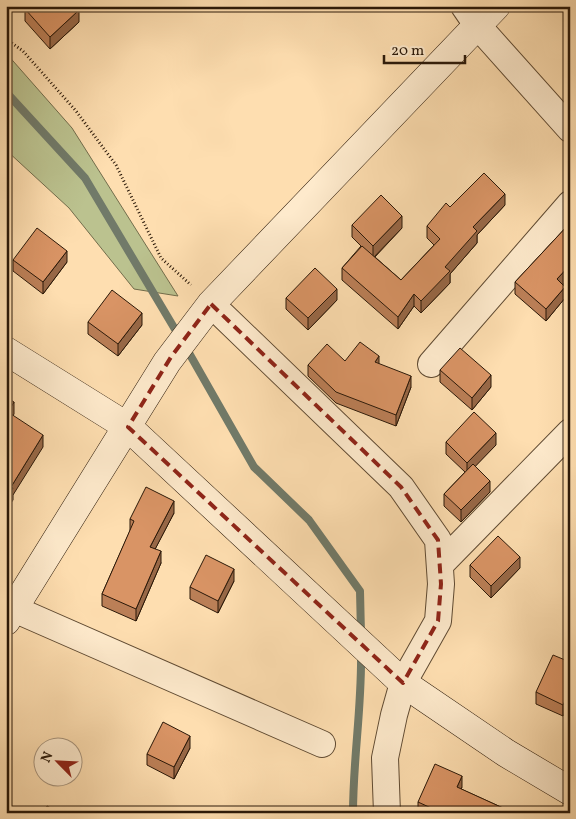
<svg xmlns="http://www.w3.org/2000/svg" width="576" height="819" font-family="Vollkorn,serif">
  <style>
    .green { fill: #bbc28f; stroke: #726d4c }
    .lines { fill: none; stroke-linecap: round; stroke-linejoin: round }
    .stream { stroke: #717a69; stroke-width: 8 }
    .street-casing { stroke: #5f4a32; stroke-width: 28 }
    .secondary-casing { stroke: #2a1808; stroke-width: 29 }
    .path { stroke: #2a1808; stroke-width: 3; stroke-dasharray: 1 2.5; stroke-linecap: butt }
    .street { stroke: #feeacc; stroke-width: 26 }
    .secondary { stroke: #feeacc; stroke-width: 28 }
    .wall { fill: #bb7f57; stroke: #2a1808 }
    .shaded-wall { fill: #986847; stroke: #2a1808 }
    .building { fill: #d99465; stroke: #2a1808 }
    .marked { fill: none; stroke: #8f2418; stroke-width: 4; stroke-dasharray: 10 6; stroke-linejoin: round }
  </style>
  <rect width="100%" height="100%" fill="#fedeb0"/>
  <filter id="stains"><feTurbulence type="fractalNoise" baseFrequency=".004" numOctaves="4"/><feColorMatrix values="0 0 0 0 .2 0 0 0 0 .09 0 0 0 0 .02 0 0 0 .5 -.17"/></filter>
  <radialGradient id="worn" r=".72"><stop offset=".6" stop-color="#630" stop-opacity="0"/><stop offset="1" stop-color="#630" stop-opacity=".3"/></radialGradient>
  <path class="green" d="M6,53L72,128L178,296L134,289L69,208L6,150Z"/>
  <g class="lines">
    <path class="stream" d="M6,92L85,178L179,336
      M185,346L254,467L309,520L360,591L361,634
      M353,813C353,759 362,706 361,653"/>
    <defs>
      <path id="street" d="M464,6L477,25L570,129
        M211,304L401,487L438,540L441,584L438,621L403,683L394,715L385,758L387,813
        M431,364L570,204
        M440,565L570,432
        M14,609L322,744"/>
      <path id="secondary" d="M6,351L128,427L403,683L506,753L570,791
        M6,621L167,362L211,304L496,6"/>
    </defs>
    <use href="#street" class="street-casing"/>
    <use href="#secondary" class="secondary-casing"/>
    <path class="path" d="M6,39L23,51L76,111L116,165L161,258L191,285"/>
    <use href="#street" class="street"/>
    <use href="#secondary" class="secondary"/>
  </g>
  <path class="wall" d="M25,9L79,22L50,49L25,21Z
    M505,205L477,235V243L450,274V283L421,313L414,306L398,329L342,280V268L361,246L352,237V225L402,228L375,257L401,280L434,245L427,238V226L450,207Z
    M570,223V277L563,284L565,298L546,321L515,294V282Z
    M13,260L67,262L43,294L13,271Z
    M286,298L337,300L308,330L286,309Z
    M88,322L142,325L118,356L88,334Z
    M345,361L379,364L411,387L396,426L336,403L308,376V365Z
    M440,370L491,387L472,410L440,382Z
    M446,442L496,445L475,466L490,492L461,522L444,506V494L465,472L446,454Z
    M174,513L155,549L161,563L136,621L102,606V594L130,531V519Z
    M470,565L520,568L491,598L470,577Z
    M234,581L218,613L190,599V587Z
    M570,662V702L563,716L536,704V692Z
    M190,748L174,779L147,765V754Z
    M462,787L461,789L514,813H418V802Z"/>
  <path class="shaded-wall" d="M79,10V22L50,49V37Z
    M505,194V205L477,235V243L450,274V283L421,313V301L473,227Z
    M402,216V228L373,258V246Z
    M67,251V262L43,294V282Z
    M570,265V277L557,291V279Z
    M565,287V298L546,321V309Z
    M337,289V300L308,330V318Z
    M414,294V306L398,329V317Z
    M142,313V325L118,356V344Z
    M379,356V367L375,362Z
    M491,375V387L472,410V398Z
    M411,376V387L396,426V415Z
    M14,402V414L8,424V412Z
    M496,433V445L467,475V463Z
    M43,435V447L13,495V500L6,510V498L11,487Z
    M490,481V492L461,522V510Z
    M174,501V513L150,559V547Z
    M161,551V563L136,621V609Z
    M520,557V568L491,598V586Z
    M234,569V581L218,613V601Z
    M570,690V702L563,716V705Z
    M190,736V748L174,779V767Z
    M462,776V787L457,798V787Z"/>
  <path class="building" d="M28,6H76L79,10L50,37L25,9Z
    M484,173L505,194L473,227L477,231L445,267L450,271L421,301L414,294L398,317L342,268L362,246L401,280L440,239L427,226L446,203L450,207Z
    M381,195L402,216L373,246L352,225Z
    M570,223V265L557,279L565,287L546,309L515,282Z
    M37,228L67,251L43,282L13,260Z
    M315,268L337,289L308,318L286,298Z
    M112,290L142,313L118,344L88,322Z
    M360,342L379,356L375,362L411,376L396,415L336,392L308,365L327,344L345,361Z
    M460,348L491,375L472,398L440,370Z
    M6,397L14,402L8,412L43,435L11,487L13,488L6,498Z
    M474,412L496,433L467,463L446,442Z
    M473,464L490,481L461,510L444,494Z
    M146,487L174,501L150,547L161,551L136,609L102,594L134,521L130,519Z
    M498,536L520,557L491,586L470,565Z
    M206,555L234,569L218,601L190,587Z
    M553,655L570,662V690L563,705L536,692Z
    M163,722L190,736L174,767L147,754Z
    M435,764L462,776L457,787L514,813H442L418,802Z
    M47,806L60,813H44Z"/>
  <path class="marked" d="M211,304L401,487L438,540L441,584L438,621L403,683L128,427L171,357Z"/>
  <rect width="576" height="819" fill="none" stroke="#fedeb0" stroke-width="25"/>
  <rect x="8" y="8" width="561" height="804" fill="none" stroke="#2a1808" stroke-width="2.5"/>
  <rect x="12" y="12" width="551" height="794" fill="none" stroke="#2a1808"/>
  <g transform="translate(58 762) rotate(294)"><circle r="24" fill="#feeacc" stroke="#a9967e"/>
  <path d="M0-4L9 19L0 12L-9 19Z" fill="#8f2418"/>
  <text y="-8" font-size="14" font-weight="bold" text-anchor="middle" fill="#2a1808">N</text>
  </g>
  <path d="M384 55v8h81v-8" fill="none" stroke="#2a1808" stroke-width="2.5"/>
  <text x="391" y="55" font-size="15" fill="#2a1808" stroke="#feeacc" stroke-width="4" paint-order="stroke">20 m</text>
  <rect width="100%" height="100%" filter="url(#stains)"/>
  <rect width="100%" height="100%" fill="url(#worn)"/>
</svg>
